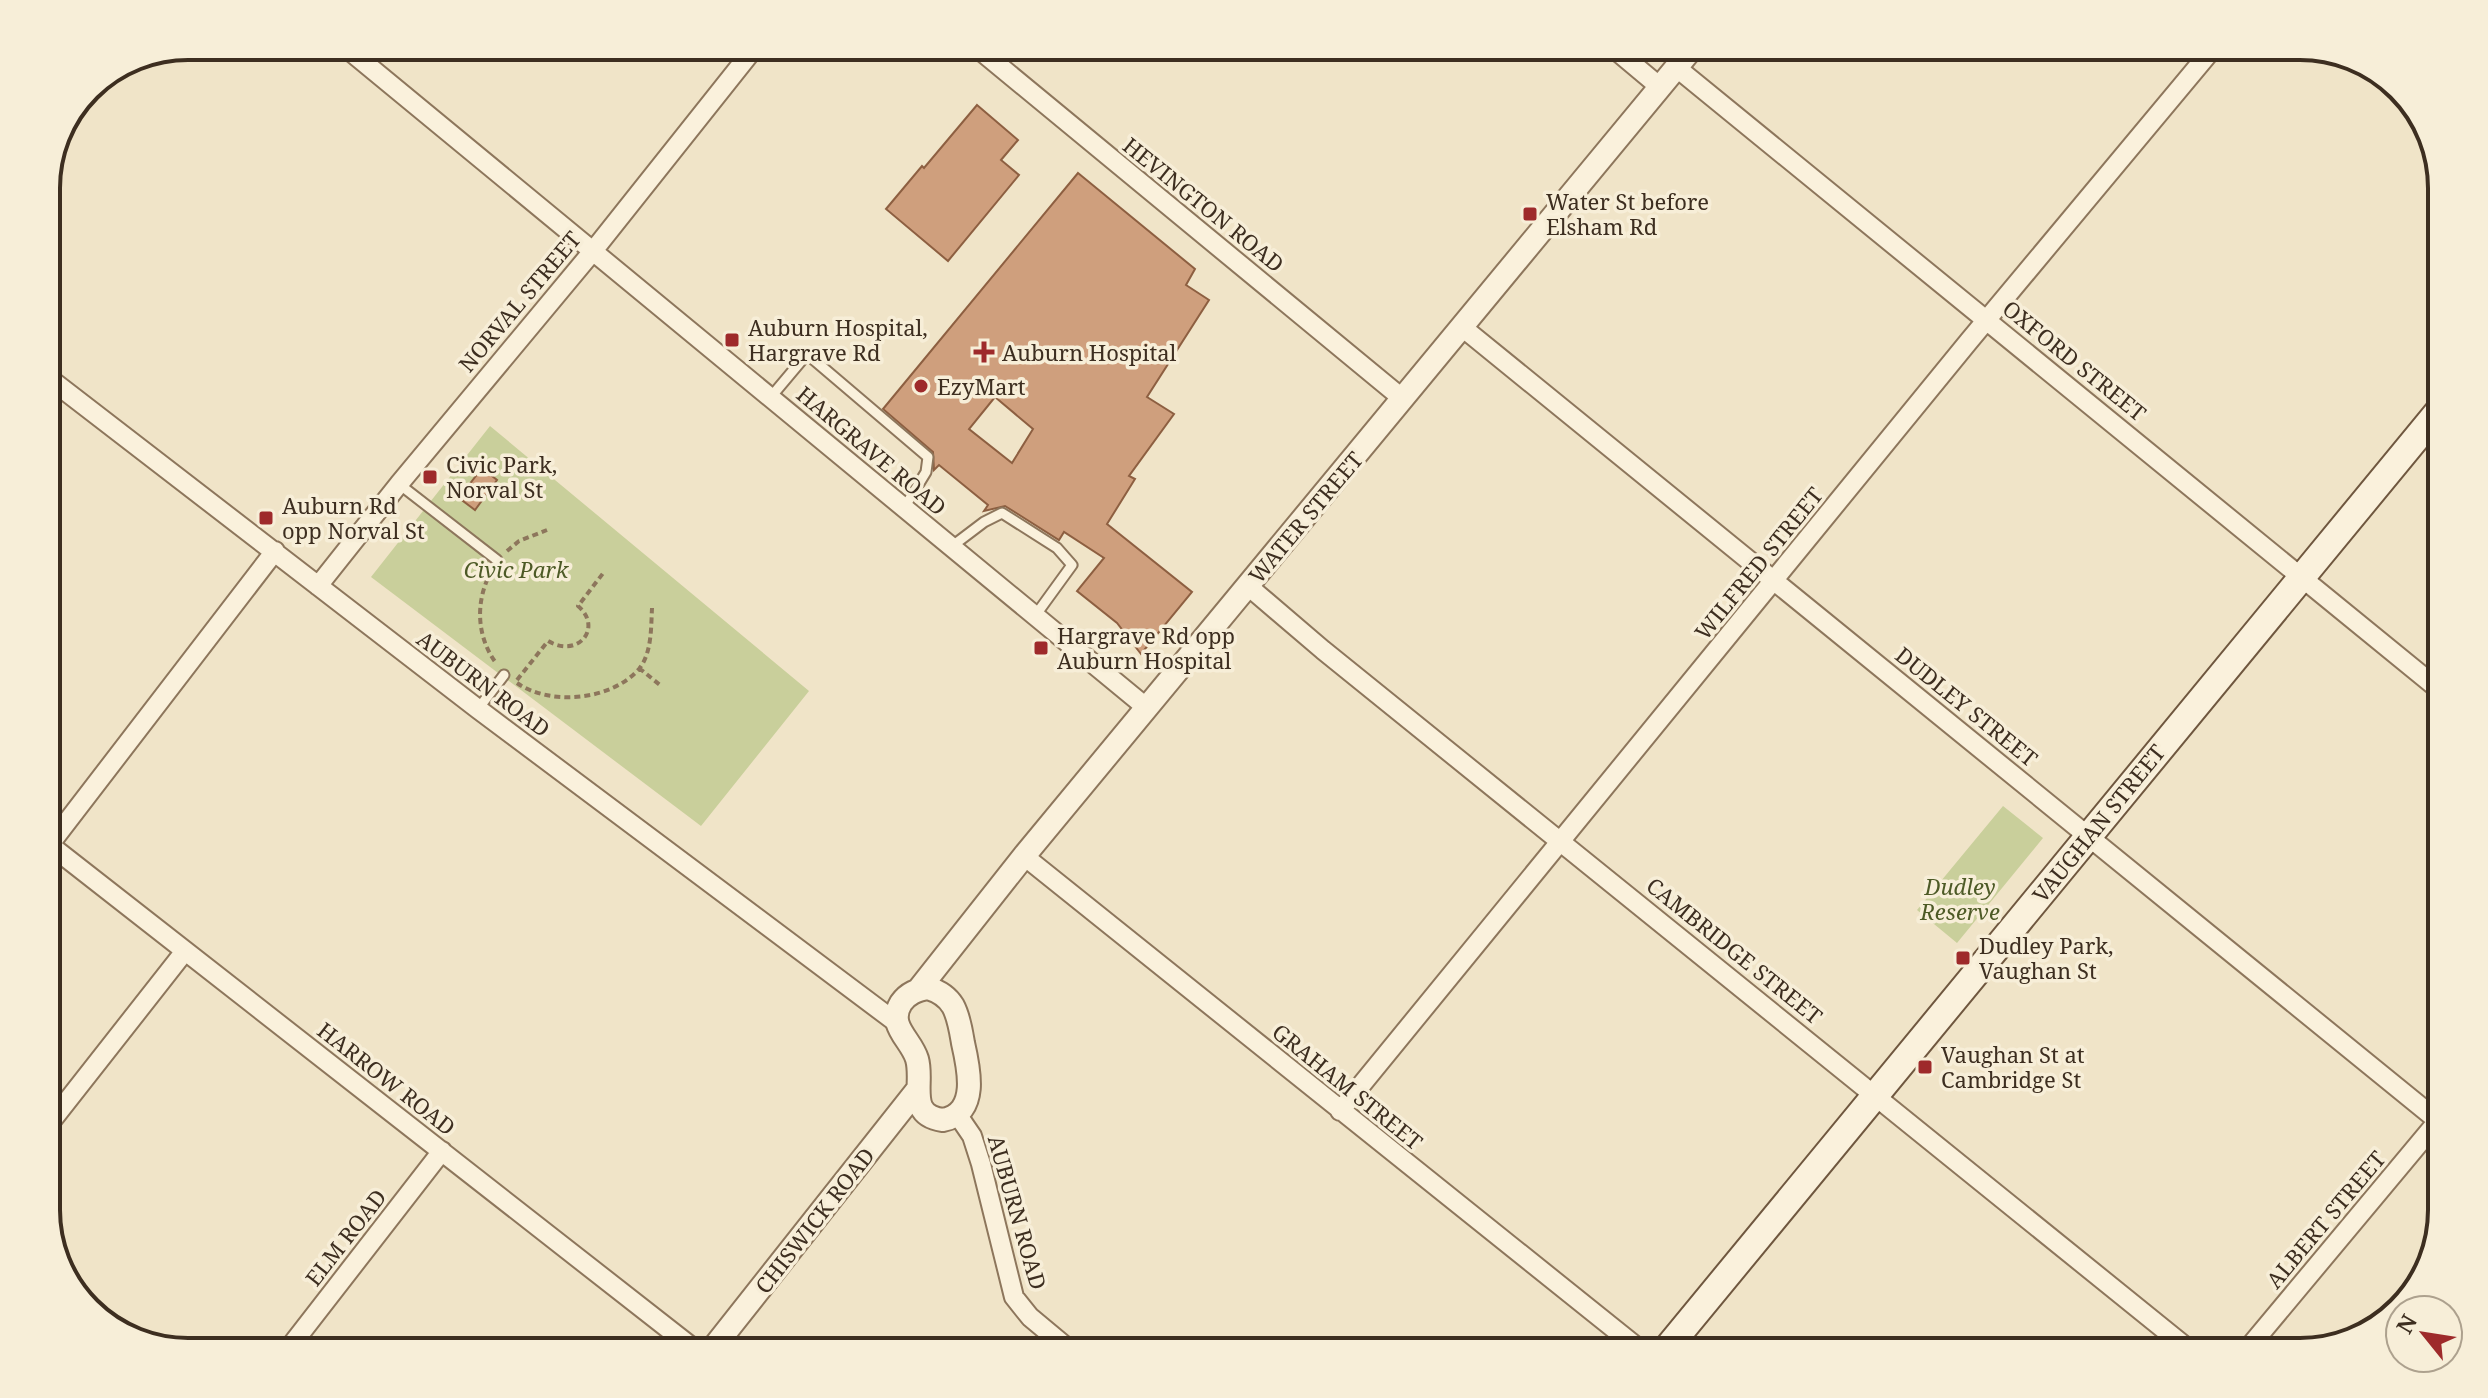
<svg xmlns="http://www.w3.org/2000/svg" width="2488" height="1398" font-family="'Noto Serif',serif">
  <style>
    .green { fill: #c9cf9b }
    .building { fill: #cf9f7d; stroke: #8d5f41; stroke-width: 2; fill-rule: evenodd }
    .lines { fill: none; stroke-linecap: round; stroke-linejoin: round }
    .service-casing { stroke: #8d765c; stroke-width: 13 }
    .minor-casing { stroke: #8d765c; stroke-width: 22 }
    .tertiary-casing { stroke: #8d765c; stroke-width: 26 }
    .secondary-casing { stroke: #6f573f; stroke-width: 30 }
    .path { stroke: #8d765c; stroke-width: 4; stroke-dasharray: 6 4; stroke-linecap: butt }
    .service { stroke: #faf1dc; stroke-width: 9 }
    .minor { stroke: #faf1dc; stroke-width: 18 }
    .tertiary { stroke: #faf1dc; stroke-width: 22 }
    .secondary { stroke: #faf1dc; stroke-width: 26 }
    .poi-dot { fill: #9e2a2b; stroke: #f7eed8; stroke-width: 3 }
    .labels { text-anchor: middle; dominant-baseline: central; stroke-width: 7; stroke-linejoin: round; paint-order: stroke }
    .poi-label { font-size: 22px; fill: #3d2e20; stroke: #f7eed8; text-anchor: start }
    .street-label { font-size: 22px; fill: #3d2e20; stroke: #f7eed8 }
    .park-label { font-size: 22px; font-style: italic; fill: #4d5a26; stroke: #f7eed8 }
    .rim { fill: none; stroke: #3d2e20; stroke-width: 4 }
  </style>
  <rect width="100%" height="100%" fill="#f0e4c8"/>
  <path class="green" d="M490,426L809,691L701,826L371,577Z
    M2003,806L2043,838L1957,943L1917,910Z"/>
  <path class="building" d="M977,105L1018,140L1001,160L1019,175L948,261L886,209L922,166L924,168Z
    M1078,173L1195,269L1186,285L1209,300L1147,397L1174,414L1129,476L1135,479L1107,524L1192,592L1141,654L1117,623L1077,591L1104,558L1064,532L1059,540L1005,506L984,511L988,505L939,465L934,470L933,452L883,409ZM995,397L1033,429L1012,463L969,429Z
    M482,468L497,480L475,510L459,498Z"/>
  <g class="lines">
    <defs>
      <path id="service" d="M46,183L51,178L54,161
        M770,398L807,354L928,457L926,472L904,508
        M399,484L497,560
        M951,547L984,522L1002,513L1057,548L1072,565L1035,616
        M478,709L504,675"/>
      <path id="minor" d="M344,46L1147,708
        M975,46L1403,399
        M1611,46L1660,87
        M1677,68L2442,692
        M1462,327L2442,1124
        M46,376L478,709L897,1023
        M318,586L399,484L593,251L756,46
        M1248,586L1323,650L2192,1352
        M46,842L698,1352
        M50,844L275,551
        M1024,856L1643,1352
        M1340,1111L1969,341L2215,46
        M957,1114L972,1136L981,1164L1014,1297L1030,1317L1072,1352
        M46,1128L185,951
        M286,1352L442,1151
        M2245,1352L2442,1116"/>
      <path id="tertiary" d="M928,988C938,991 947,996 953,1006C959,1017 961,1031 963,1043C969,1069 979,1113 943,1120C906,1115 924,1083 917,1059C911,1039 887,1026 901,1003C908,993 917,990 928,988Z
        M919,989L1024,856L1694,46
        M710,1352L918,1089"/>
      <path id="secondary" d="M1664,1352L2442,407"/>
    </defs>
    <use href="#service" class="service-casing"/>
    <use href="#minor" class="minor-casing"/>
    <use href="#tertiary" class="tertiary-casing"/>
    <use href="#secondary" class="secondary-casing"/>
    <path class="path" d="M507,551L519,541L547,530
      M492,570C475,600 476,636 496,663
      M639,668L660,685
      M517,680L548,641C579,659 603,627 578,606L604,572
      M517,683C550,706 611,701 639,669C652,653 651,627 652,608"/>
    <use href="#service" class="service"/>
    <use href="#minor" class="minor"/>
    <use href="#tertiary" class="tertiary"/>
    <use href="#secondary" class="secondary"/>
  </g>
  <g class="poi-dot">
    <rect x="1522" y="206" width="16" height="16" rx="4"/>
    <rect x="724" y="332" width="16" height="16" rx="4"/>
    <path d="M980 340h8v8h8v8h-8v8h-8v-8h-8v-8h8z"/>
    <circle cx="921" cy="386" r="8"/>
    <rect x="422" y="469" width="16" height="16" rx="4"/>
    <rect x="258" y="510" width="16" height="16" rx="4"/>
    <rect x="1033" y="640" width="16" height="16" rx="4"/>
    <rect x="1955" y="950" width="16" height="16" rx="4"/>
    <rect x="1917" y="1059" width="16" height="16" rx="4"/>
  </g>
  <g class="labels">
    <g class="poi-label">
      <text x="1546" y="201">Water St before<tspan x="1546" dy="25">Elsham Rd</tspan></text>
      <text x="748" y="327">Auburn Hospital,<tspan x="748" dy="25">Hargrave Rd</tspan></text>
      <text x="1002" y="352">Auburn Hospital</text>
      <text x="937" y="386">EzyMart</text>
      <text x="446" y="464">Civic Park,<tspan x="446" dy="25">Norval St</tspan></text>
      <text x="282" y="505">Auburn Rd<tspan x="282" dy="25">opp Norval St</tspan></text>
      <text x="1057" y="635">Hargrave Rd opp<tspan x="1057" dy="25">Auburn Hospital</tspan></text>
      <text x="1979" y="945">Dudley Park,<tspan x="1979" dy="25">Vaughan St</tspan></text>
      <text x="1941" y="1054">Vaughan St at<tspan x="1941" dy="25">Cambridge St</tspan></text>
    </g>
    <g class="street-label">
      <text transform="translate(1204 204) rotate(39)">HEVINGTON ROAD</text>
      <text transform="translate(519 301) rotate(-50)">NORVAL STREET</text>
      <text transform="translate(2075 360) rotate(39)">OXFORD STREET</text>
      <text transform="translate(872 450) rotate(40)">HARGRAVE ROAD</text>
      <text transform="translate(1305 517) rotate(-50)">WATER STREET</text>
      <text transform="translate(1758 563) rotate(-51)">WILFRED STREET</text>
      <text transform="translate(484 683) rotate(37)">AUBURN ROAD</text>
      <text transform="translate(1967 706) rotate(39)">DUDLEY STREET</text>
      <text transform="translate(2098 823) rotate(-51)">VAUGHAN STREET</text>
      <text transform="translate(1735 950) rotate(39)">CAMBRIDGE STREET</text>
      <text transform="translate(387 1078) rotate(38)">HARROW ROAD</text>
      <text transform="translate(1348 1086) rotate(39)">GRAHAM STREET</text>
      <text transform="translate(1018 1212) rotate(74)">AUBURN ROAD</text>
      <text transform="translate(2325 1219) rotate(-50)">ALBERT STREET</text>
      <text transform="translate(814 1220) rotate(-52)">CHISWICK ROAD</text>
      <text transform="translate(345 1237) rotate(-52)">ELM ROAD</text>
    </g>
    <g class="park-label">
      <text x="516" y="569">Civic Park</text>
      <text x="1960" y="886">Dudley<tspan x="1960" dy="25">Reserve</tspan></text>
    </g>
  </g>
  <path d="M0 0H2488V1398H0ZM188 60H2300A128 128 0 0 1 2428 188V1210A128 128 0 0 1 2300 1338H188A128 128 0 0 1 60 1210V188A128 128 0 0 1 188 60Z" fill="#f7eed8" fill-rule="evenodd"/>
  <path class="rim" d="M188 60H2300A128 128 0 0 1 2428 188V1210A128 128 0 0 1 2300 1338H188A128 128 0 0 1 60 1210V188A128 128 0 0 1 188 60Z"/>
  <g transform="translate(2424 1334) rotate(300)"><circle r="38" fill="#f7eed8" stroke="#ada18e" stroke-width="2"/>
  <path d="M0-6L14 30L0 20L-14 30Z" fill="#9e2a2b"/>
  <text y="-12" font-size="22" font-weight="bold" text-anchor="middle" fill="#3d2e20">N</text>
  </g>
</svg>
